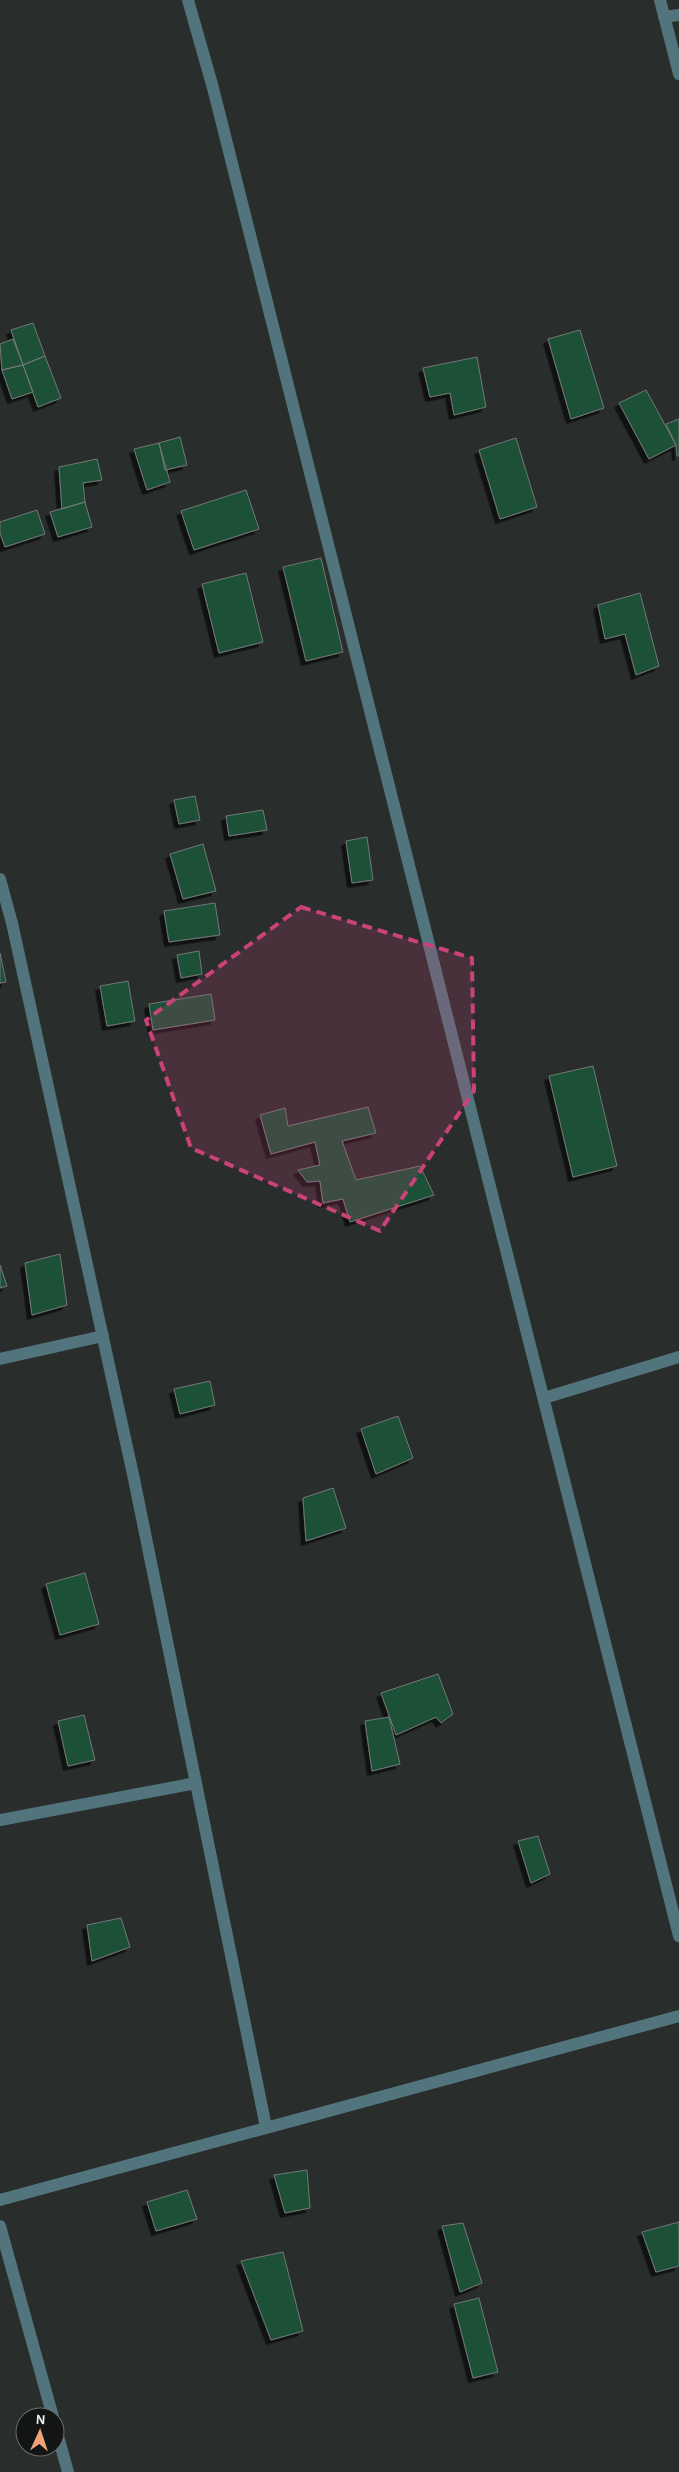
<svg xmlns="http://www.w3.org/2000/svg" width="679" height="2472" font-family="'Alegreya Sans',sans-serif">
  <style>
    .building { fill: #1a5137; stroke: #747876; filter: url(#shadow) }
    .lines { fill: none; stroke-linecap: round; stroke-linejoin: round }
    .minor { stroke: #52747c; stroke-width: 12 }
    .marked { fill: #ca4378; fill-opacity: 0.2; stroke: #ca4378; stroke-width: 4; stroke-dasharray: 10 6; stroke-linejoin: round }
  </style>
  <defs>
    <filter id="shadow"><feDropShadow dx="-4.5" dy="4.5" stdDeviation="0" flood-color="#0009"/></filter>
  </defs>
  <rect width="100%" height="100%" fill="#292d2c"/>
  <path class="building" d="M33,323L45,356L23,365L11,330Z
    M580,330L604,408L571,419L548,339Z
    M13,339L23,365L2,370L0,344Z
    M45,356L61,398L38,407L23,365Z
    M477,357L486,407L454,415L450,393L430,397L423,368Z
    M23,365L33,392L12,399L2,370Z
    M646,390L676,445L649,459L619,403Z
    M679,419V456H677L676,445L666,424Z
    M180,437L187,465L165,470L159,443Z
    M516,438L537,507L500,519L479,450Z
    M159,443L170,482L147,490L134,449Z
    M97,459L102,480L83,483L85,502L62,509L59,467Z
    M246,490L259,529L194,550L181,511Z
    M85,502L92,527L58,537L50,512Z
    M37,510L45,534L5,547L0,533V522Z
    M321,558L343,652L306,661L283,567Z
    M246,573L263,642L219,653L202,584Z
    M640,593L659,666L636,675L625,634L605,639L598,605Z
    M195,796L200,820L179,824L174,800Z
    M263,810L267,830L229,836L226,816Z
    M367,837L373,880L352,883L346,841Z
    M203,844L216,891L183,899L170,854Z
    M215,903L220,935L169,942L164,911Z
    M199,951L202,974L181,978L177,955Z
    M0,953L6,982L0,983Z
    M128,981L135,1021L107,1026L100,986Z
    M211,994L215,1020L153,1030L149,1004Z
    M593,1066L617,1166L573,1177L549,1076Z
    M368,1107L376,1133L342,1141L356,1180L420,1166L434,1195L350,1222L343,1199L323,1203L320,1181L307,1182L298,1170L320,1165L315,1142L271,1154L260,1115L285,1108L288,1126Z
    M60,1254L67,1305L32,1315L25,1263Z
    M0,1265L7,1286L0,1288Z
    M210,1381L215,1405L180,1414L174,1389Z
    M398,1416L413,1458L376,1474L361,1429Z
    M333,1488L346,1528L306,1541L303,1498Z
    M85,1573L99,1624L60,1635L46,1584Z
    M438,1674L453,1714L441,1723L436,1717L396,1735L381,1693Z
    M84,1715L95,1760L68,1766L58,1721Z
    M389,1717L400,1764L372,1771L365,1721Z
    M538,1836L550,1874L531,1883L518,1841Z
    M121,1918L130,1947L92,1961L87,1925Z
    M307,2170L310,2208L285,2213L274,2175Z
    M187,2190L197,2219L156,2231L147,2202Z
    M679,2222V2266L656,2272L642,2232Z
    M463,2223L482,2283L460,2292L442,2226Z
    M283,2252L303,2331L271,2340L241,2261Z
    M479,2298L498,2372L473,2378L454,2304Z"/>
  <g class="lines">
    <path class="minor" d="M188,0L213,88L679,1936
      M660,0L679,74
      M664,17L679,15
      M0,879L12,923L134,1479L266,2127
      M0,1359L103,1336
      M544,1398L679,1357
      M0,1820L196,1783
      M0,2200L679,2016
      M0,2226L53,2417
      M55,2425L68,2472"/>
  </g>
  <path class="marked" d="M301,907L472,958L474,1091L380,1231L191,1148L146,1020Z"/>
  <g transform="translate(40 2432) rotate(3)"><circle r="24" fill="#131514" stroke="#696c6b"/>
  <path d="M0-4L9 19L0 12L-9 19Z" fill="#efa377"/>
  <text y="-8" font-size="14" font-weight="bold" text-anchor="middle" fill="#ebeeee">N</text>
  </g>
</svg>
